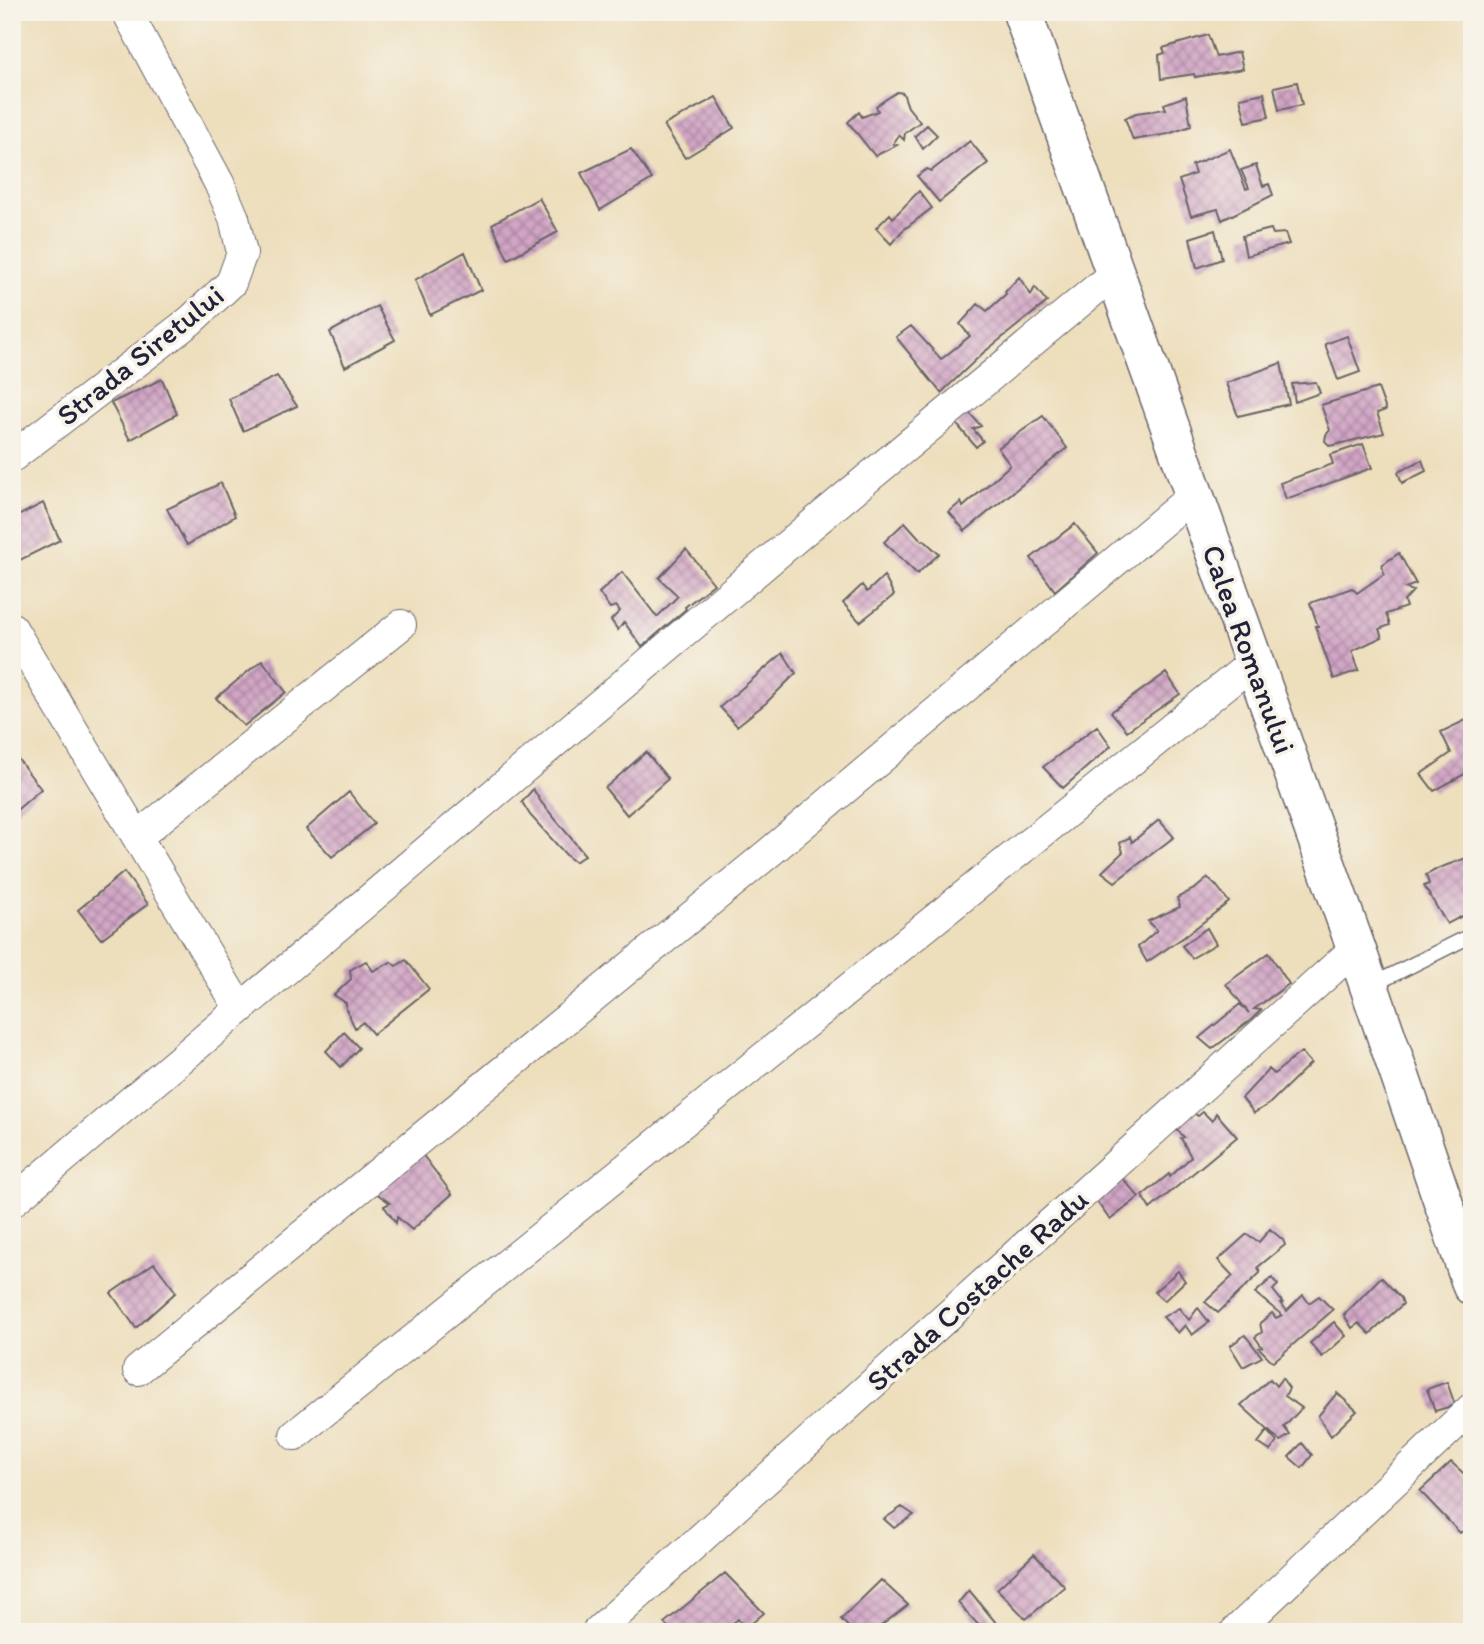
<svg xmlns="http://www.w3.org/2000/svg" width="1484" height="1644" font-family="Itim,sans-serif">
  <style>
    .building { fill: url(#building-cross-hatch) }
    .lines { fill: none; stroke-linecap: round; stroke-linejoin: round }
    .lane-casing { stroke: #696468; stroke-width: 17 }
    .street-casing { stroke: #696468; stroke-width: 32 }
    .primary-casing { stroke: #696468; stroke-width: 41 }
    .lane { stroke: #fff; stroke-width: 14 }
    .street { stroke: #fff; stroke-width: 30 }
    .primary { stroke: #fff; stroke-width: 38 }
    .labels { text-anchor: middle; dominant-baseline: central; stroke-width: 7; stroke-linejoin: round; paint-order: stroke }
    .street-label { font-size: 30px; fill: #22223b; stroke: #f7f3e8 }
  </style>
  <defs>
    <pattern id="building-cross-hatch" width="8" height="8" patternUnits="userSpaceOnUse" patternTransform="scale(1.75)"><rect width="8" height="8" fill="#d1a5c5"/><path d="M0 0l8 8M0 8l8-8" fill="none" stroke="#a986a1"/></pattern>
  </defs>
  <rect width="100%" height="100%" fill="#f7f3e8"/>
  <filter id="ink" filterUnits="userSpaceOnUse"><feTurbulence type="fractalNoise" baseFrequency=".0143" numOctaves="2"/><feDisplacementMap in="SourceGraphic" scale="14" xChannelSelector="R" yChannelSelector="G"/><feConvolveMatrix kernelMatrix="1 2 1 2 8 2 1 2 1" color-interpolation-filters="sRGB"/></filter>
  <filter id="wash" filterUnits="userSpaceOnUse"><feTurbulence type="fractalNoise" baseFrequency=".00686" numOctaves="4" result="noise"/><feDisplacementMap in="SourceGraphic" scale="28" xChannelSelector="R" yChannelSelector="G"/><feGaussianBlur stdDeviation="1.57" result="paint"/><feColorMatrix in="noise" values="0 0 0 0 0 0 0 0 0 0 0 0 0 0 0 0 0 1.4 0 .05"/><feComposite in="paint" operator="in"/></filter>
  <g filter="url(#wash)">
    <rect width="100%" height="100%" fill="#eddebc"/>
    <g id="blocks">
      <path class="building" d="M1208,35L1216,57L1239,52L1243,69L1195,77L1194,74L1161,79L1159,55L1165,53L1163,48Z
        M1297,82L1302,105L1279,110L1274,87Z
        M897,92L903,93L908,107L920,122L905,133L904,140L899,135L893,144L897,145L875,156L848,122L859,112L862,117L878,111L876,106Z
        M1264,93L1269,117L1246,122L1240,98Z
        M1186,96L1191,126L1168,134L1133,140L1125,118L1136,113L1166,109L1164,104Z
        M716,97L734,128L685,158L664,125Z
        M927,125L937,135L923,149L915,136Z
        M970,141L988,163L939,202L917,176L927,169L931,171Z
        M631,149L652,179L600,210L581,173Z
        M1230,149L1246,189L1249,188L1241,170L1256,165L1263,186L1269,184L1273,195L1222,220L1218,209L1191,216L1179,180L1195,174L1192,165Z
        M919,191L932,208L902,231L891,244L876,228L890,214L893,218Z
        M539,198L558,232L508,259L492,224Z
        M1271,229L1273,234L1285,233L1289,244L1246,256L1242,236Z
        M1215,230L1222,259L1197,268L1190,238Z
        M465,252L481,290L430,315L415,280Z
        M1019,277L1031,295L1035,287L1047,302L983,353L941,393L896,337L911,326L941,359L944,357L970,336L960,324L978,304L987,311L1006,294L1005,292Z
        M377,306L395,340L345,367L330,332Z
        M1347,336L1360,372L1338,380L1325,344Z
        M1281,363L1289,404L1238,416L1226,383Z
        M277,376L297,406L243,431L229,399Z
        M162,379L177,414L130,440L111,403Z
        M1316,382L1320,393L1295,402L1292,384Z
        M1378,388L1386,410L1377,413L1384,433L1330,446L1325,441L1326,435L1330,430L1321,405Z
        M960,402L981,426L973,429L983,441L976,447L949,415Z
        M1043,416L1067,448L965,531L949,512L961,502L963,507L1010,465L998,448Z
        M1363,444L1372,468L1286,499L1280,483L1333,464L1330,455Z
        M1422,460L1426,471L1402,483L1398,472Z
        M221,483L235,516L187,545L167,509Z
        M43,503L60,540L12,564V519Z
        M905,522L922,541L924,540L939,554L917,574L884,542Z
        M1075,524L1098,553L1055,591L1031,558Z
        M686,549L714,584L685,607L686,609L642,647L624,622L618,630L611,620L620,611L616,606L610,608L599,593L622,572L657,617L678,596L659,578Z
        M1399,553L1416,584L1405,588L1413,591L1404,601L1406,607L1386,614L1390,625L1379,629L1382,637L1352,651L1359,670L1334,679L1315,626H1318L1310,603L1352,588L1357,593L1384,574L1382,565Z
        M884,576L894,595L860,622L843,603L862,585L867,592Z
        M783,653L796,673L766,703L737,726L720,707Z
        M262,660L286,692L244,726L216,698Z
        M1166,673L1180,694L1127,731L1111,712Z
        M1472,717V770L1434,791L1421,774L1451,753L1441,732Z
        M1097,726L1111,746L1063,788L1043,767Z
        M646,752L668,779L627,815L605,788Z
        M18,759L41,789L12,814V763Z
        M533,789L541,802L585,855L575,862L567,856L530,815L522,802Z
        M349,792L374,824L332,857L306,829Z
        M1159,820L1174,837L1115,882L1102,872L1123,852L1120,843L1130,837L1132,842Z
        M1472,856V911L1447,924L1424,886L1429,884L1426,875L1439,868Z
        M124,872L148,904L101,939L78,910Z
        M1208,878L1217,887L1216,885L1229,902L1184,937L1147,962L1138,947L1157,930L1148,921L1180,907L1177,898L1196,888Z
        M1207,928L1216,944L1192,958L1182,946Z
        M1269,953L1289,984L1254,1009L1261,1010L1252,1019L1212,1049L1199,1038L1240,1004L1249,1013L1226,984Z
        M406,960L429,989L373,1034L363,1022L355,1028L346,1009V1003L334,995L351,979L350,970L366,961L373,971L391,962L396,966Z
        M344,1032L359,1048L341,1067L326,1051Z
        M1301,1052L1311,1063L1269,1104L1254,1113L1242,1098L1269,1069L1274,1074Z
        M1186,1108L1198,1116L1203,1112L1212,1121L1216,1113L1237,1137L1150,1209L1142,1196L1169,1174L1170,1177L1191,1157L1181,1138L1184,1137L1170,1123Z
        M422,1154L452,1194L412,1230L397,1217L396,1223L384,1206L390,1203L376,1193Z
        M1118,1173L1139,1197L1110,1220L1092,1195Z
        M1270,1229L1283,1240L1285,1245L1258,1267L1260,1273L1218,1313L1205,1302L1233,1276L1218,1260L1247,1234L1259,1242Z
        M154,1263L176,1292L136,1328L111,1293Z
        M1178,1271L1185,1281L1164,1301L1154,1292Z
        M1381,1277L1401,1298L1403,1304L1370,1334L1359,1323L1352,1328L1344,1315Z
        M1272,1278L1278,1285L1273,1290L1283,1303H1281L1287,1311L1303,1295L1309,1303L1319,1296L1333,1310L1273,1362L1259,1348L1262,1347L1255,1337L1262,1332L1260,1323L1272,1313L1276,1318L1282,1315L1255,1293Z
        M1179,1308L1189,1320L1198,1308L1209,1322L1192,1335L1185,1325L1178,1333L1163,1317Z
        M1334,1322L1346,1336L1322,1357L1310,1343Z
        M1245,1335L1262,1357L1243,1367L1230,1346Z
        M1282,1378L1289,1388L1285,1396L1302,1408L1284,1427L1290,1435L1280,1441L1241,1405L1270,1379L1276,1386Z
        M1447,1382L1455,1405L1435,1411L1427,1389Z
        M1337,1393L1357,1411L1331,1436L1318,1416Z
        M1267,1431L1277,1442L1270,1451L1258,1443Z
        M1302,1443L1312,1455L1302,1468L1289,1457Z
        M1451,1462L1472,1481V1524L1460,1533L1420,1491Z
        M902,1507L914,1515L894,1528L884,1519Z
        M1034,1554L1065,1587L1026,1619L997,1589Z
        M725,1573L764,1613L745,1629L738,1619L722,1632H672L664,1623Z
        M881,1580L908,1605L873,1632H853L841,1619Z
        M969,1590L997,1624L984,1631L958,1603Z"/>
    </g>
  </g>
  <g filter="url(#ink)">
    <use href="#blocks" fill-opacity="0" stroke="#696468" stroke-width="2"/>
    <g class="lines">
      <defs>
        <path id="lane" d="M1370,986L1472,935"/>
        <path id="street" d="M12,457L190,321L231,283L242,253L234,218L219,183L127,12
          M12,628L240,1009
          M137,837L401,625
          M12,1202L803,532L1115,273
          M138,1370L770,852L1194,495
          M295,1435L1254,662
          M597,1632L1356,948
          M1235,1632L1472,1408"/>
        <path id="primary" d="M1022,12L1356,948L1472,1286"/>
      </defs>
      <use href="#lane" class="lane-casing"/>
      <use href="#street" class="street-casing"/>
      <use href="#primary" class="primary-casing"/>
      <use href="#lane" class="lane"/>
      <use href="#street" class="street"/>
      <use href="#primary" class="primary"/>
    </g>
  </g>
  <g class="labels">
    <g class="street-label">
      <text transform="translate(140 355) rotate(-39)">Strada Siretului</text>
      <text transform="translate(1249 649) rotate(70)">Calea Romanului</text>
      <text transform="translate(977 1290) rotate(-42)">Strada Costache Radu</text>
    </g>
  </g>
  <rect width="1484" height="1644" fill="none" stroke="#f7f3e8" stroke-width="42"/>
</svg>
